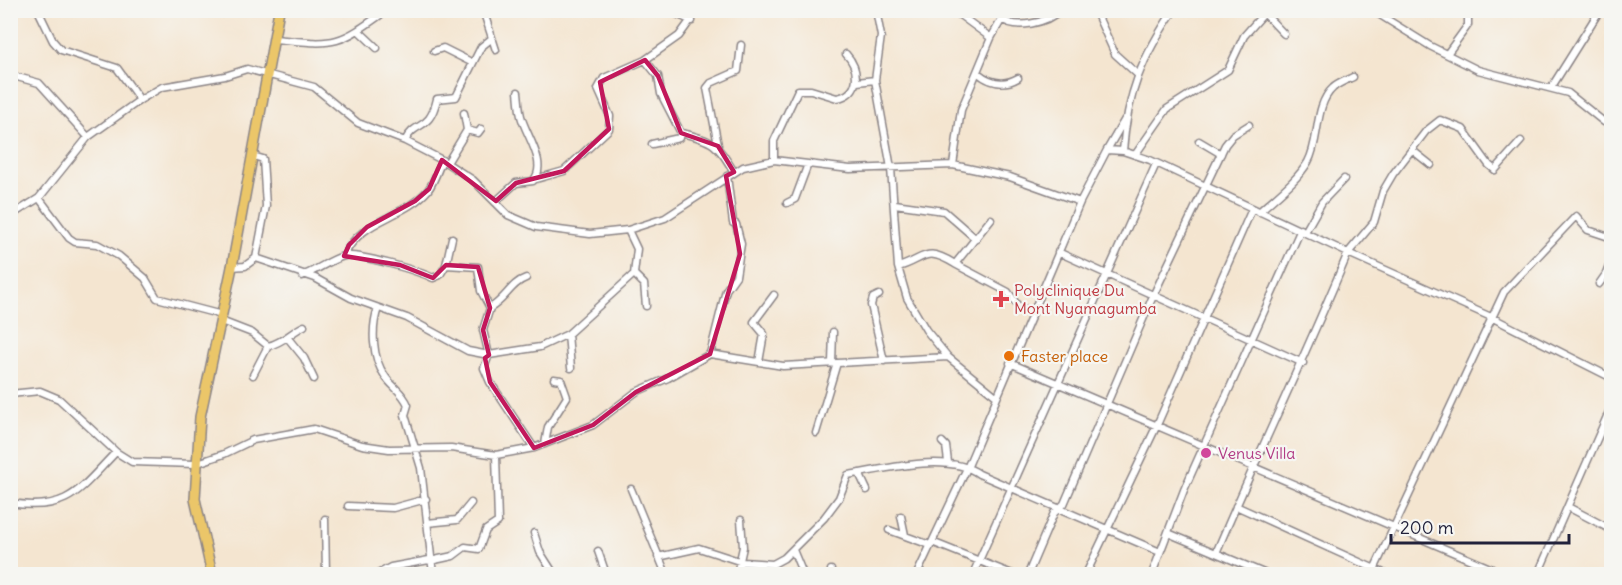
<svg xmlns="http://www.w3.org/2000/svg" width="1622" height="585" font-family="Delius,sans-serif">
  <style>
    .lines { fill: none; stroke-linecap: round; stroke-linejoin: round }
    .minor-casing { stroke: #8b8486; stroke-width: 9 }
    .primary-casing { stroke: #8b8486; stroke-width: 12 }
    .minor { stroke: #fff; stroke-width: 6 }
    .primary { stroke: #ebc669; stroke-width: 9 }
    .marked { fill: none; stroke: #c2185b; stroke-width: 4.5; stroke-linejoin: round }
    .health-dot { fill: #e0444e; stroke: #f6f6f2; stroke-width: 2 }
    .food-dot { fill: #e8710a; stroke: #f6f6f2; stroke-width: 2 }
    .hotel-dot { fill: #d1479c; stroke: #f6f6f2; stroke-width: 2 }
    .labels { text-anchor: middle; dominant-baseline: central; stroke-width: 4.5; stroke-linejoin: round; paint-order: stroke }
    .health-label { font-size: 16px; fill: #be3a42; stroke: #f6f6f2; text-anchor: start }
    .food-label { font-size: 16px; fill: #c56008; stroke: #f6f6f2; text-anchor: start }
    .hotel-label { font-size: 16px; fill: #b23c85; stroke: #f6f6f2; text-anchor: start }
  </style>
  <rect width="100%" height="100%" fill="#f6f6f2"/>
  <filter id="ink" filterUnits="userSpaceOnUse"><feTurbulence type="fractalNoise" baseFrequency=".0167" numOctaves="2"/><feDisplacementMap in="SourceGraphic" scale="12" xChannelSelector="R" yChannelSelector="G"/><feConvolveMatrix kernelMatrix="1 2 1 2 8 2 1 2 1" color-interpolation-filters="sRGB"/></filter>
  <filter id="wash" filterUnits="userSpaceOnUse"><feTurbulence type="fractalNoise" baseFrequency=".008" numOctaves="4" result="noise"/><feDisplacementMap in="SourceGraphic" scale="24" xChannelSelector="R" yChannelSelector="G"/><feGaussianBlur stdDeviation="1.35" result="paint"/><feColorMatrix in="noise" values="0 0 0 0 0 0 0 0 0 0 0 0 0 0 0 0 0 1.4 0 .05"/><feComposite in="paint" operator="in"/></filter>
  <g filter="url(#wash)">
    <rect width="100%" height="100%" fill="#f4e5d0"/>
  </g>
  <g filter="url(#ink)">
    <g class="lines">
      <defs>
        <path id="minor" d="M38,10L53,41L61,50L117,68L140,100
          M483,10L496,50
          M876,10L881,36L875,80L891,168L898,267L907,298L926,330L948,357
          M953,10L991,38
          M1095,10L1115,54L1137,74
          M1372,10L1430,46L1478,70L1568,93L1604,122L1612,123
          M674,13L692,21
          M1264,13L1284,34
          M1002,19C1016,30 1047,23 1060,10
          M359,31L377,48
          M274,39C336,45 336,47 387,10
          M434,51L443,48L473,63
          M1447,54L1468,25V10
          M645,60L658,76L661,94L681,133C714,140 717,144 734,172
          M978,73C990,83 1004,86 1018,78
          M10,75L39,83L88,137
          M857,82L875,80
          M1551,88L1600,10
          M467,130L478,133L481,129
          M405,141C416,119 429,133 437,99L456,97L481,47L491,39
          M1199,141L1221,154
          M652,144L679,138L681,133
          M718,145L707,88L711,83L738,71L741,45
          M1107,150L1125,119
          M1412,150L1431,165
          M1123,151L1150,160L1348,253L1374,222L1383,191L1393,174L1426,131L1440,120L1463,129L1489,165L1495,170L1521,141
          M1135,155L1167,109L1228,70L1244,36L1267,10
          M253,156L263,159L266,206L256,258L315,278L351,298L407,318L468,351L489,355L540,347L568,334L634,274L637,249L628,230
          M774,160V141L798,90H811L837,98C861,94 860,69 846,54
          M447,163L467,130L464,113
          M953,165L961,110L991,38L1007,10
          M536,179L564,171L609,129L610,116L598,89L604,78L645,60L679,36L698,10
          M39,198L69,238L75,242L97,244L119,256L145,278L157,298L222,315
          M495,202L516,183L533,181C549,164 525,134 521,116C519,108 519,100 518,92
          M787,203L795,199L808,164
          M895,204L944,211L976,239
          M1259,212C1275,197 1297,181 1308,162C1320,141 1314,105 1333,88C1338,83 1347,80 1353,77
          M10,216L39,198L88,137L140,100L162,87L225,76L247,69L314,87L358,123L405,141L442,160L473,180L508,215L536,227L590,234L628,230L665,218L743,167L774,160L850,169L953,165L1010,177L1080,202
          M1305,232L1322,202L1344,179
          M1058,252L1303,363
          M344,256C360,219 403,219 428,190C434,182 438,170 442,160
          M955,264L1008,292L1018,306L1032,312
          M446,265L452,238
          M232,267L245,266L256,258
          M898,267C926,259 924,245 955,264L991,219
          M634,274L644,284L646,306
          M302,276C316,271 331,259 344,256C357,253 419,271 433,278L440,275L446,265L478,267L481,291L490,308L483,330L489,355L484,368L490,382L534,448
          M1599,284L1606,274L1612,259
          M879,295L873,298L871,305L884,361
          M378,308C371,328 372,358 385,376C392,387 403,392 408,405L405,415L421,468L433,574
          M490,308C505,300 511,283 526,278
          M221,321L252,333L268,346L253,375
          M568,334L571,368
          M287,337L304,358L314,379
          M268,346C283,343 291,332 304,326
          M710,354L726,290L736,276L741,244L736,224L733,223L727,176
          M759,362L764,334L754,322L774,295
          M832,363L833,332
          M1010,363L1504,574
          M10,394L40,391L59,399L116,452L132,462L195,464L224,454L253,440L314,429L362,445L389,449L451,448L496,455L534,448L593,425L636,392L668,378L710,354L783,366L948,357L996,396
          M816,433L837,363
          M942,442L946,446L948,462
          M545,444L548,427L567,397L561,380L554,379
          M859,473L867,490
          M631,489L666,574
          M10,503C69,512 79,490 116,452
          M348,506L393,508L426,499
          M1236,506L1386,574
          M1568,507L1612,530
          M901,516L905,535
          M325,519L326,574
          M427,523L457,520L471,503
          M889,530L930,545
          M534,533L540,552L554,574
          M1168,533L1266,574
          M932,542L1012,574
          M793,550L803,574
          M598,551L606,574
          M1216,553C1259,452 1306,354 1348,253L1491,317L1612,378
          M658,557L699,548L742,562L773,564L784,558L824,518L839,498L848,475C886,469 948,452 979,474L1160,552
          M430,561L453,556L465,547L479,549L486,530L498,522L496,455
          M831,570V574
          M312,574H322
          M378,574L391,567L429,560
          M737,574L743,547L741,520
          M917,574L968,466L1080,202L1107,150L1123,151C1127,94 1142,57 1174,10
          M973,574L1156,164
          M1028,574L1054,513L1064,504L1153,296L1225,145L1233,135L1249,125
          M1086,574L1157,425L1252,209
          M1152,574L1184,490L1301,229
          M1372,574L1504,292L1576,216L1588,230L1612,238
          M1538,574L1612,405"/>
        <path id="primary" d="M212,574L195,499L200,417L232,267L279,10"/>
      </defs>
      <use href="#minor" class="minor-casing"/>
      <use href="#primary" class="primary-casing"/>
      <use href="#minor" class="minor"/>
      <use href="#primary" class="primary"/>
    </g>
  </g>
  <path class="marked" d="M645,60L658,76L681,133L718,146L734,172L726,176L740,254L710,354L636,392L593,425L534,448L490,382L485,358L489,355L483,330L490,308L478,267L446,265L433,278L400,265L344,256L349,245L367,227L415,201L429,189L442,160L496,201L516,183L564,171L609,129L600,82Z"/>
  <path class="health-dot" d="M998 290h6v6h6v6h-6v6h-6v-6h-6v-6h6z"/>
  <circle class="food-dot" cx="1009" cy="356" r="6"/>
  <circle class="hotel-dot" cx="1206" cy="453" r="6"/>
  <g class="labels">
    <g class="health-label">
      <text x="1014" y="290">Polyclinique Du<tspan x="1014" dy="18">Mont Nyamagumba</tspan></text>
    </g>
    <g class="food-label">
      <text x="1021" y="356">Faster place</text>
    </g>
    <g class="hotel-label">
      <text x="1218" y="453">Venus Villa</text>
    </g>
  </g>
  <rect width="1622" height="585" fill="none" stroke="#f6f6f2" stroke-width="36"/>
  <path d="M1391 534v9h178v-9" fill="none" stroke="#22223b" stroke-width="3"/>
  <text x="1400" y="534" font-size="18" fill="#22223b" stroke="#f6f6f2" stroke-width="4.5" paint-order="stroke">200 m</text>
</svg>
